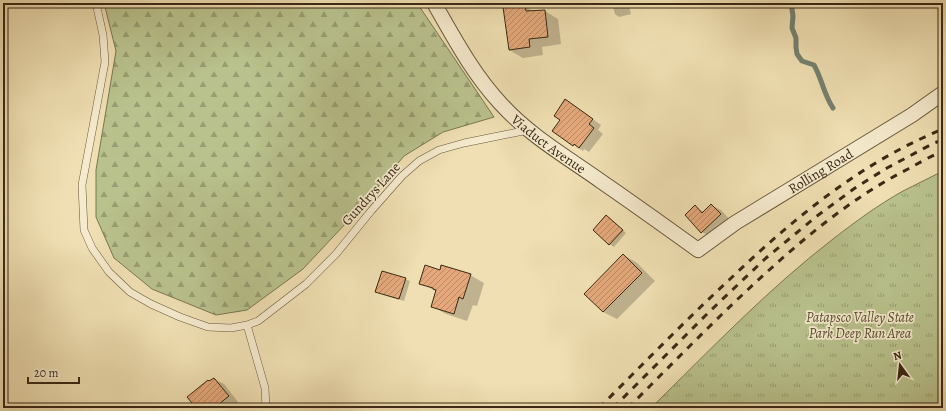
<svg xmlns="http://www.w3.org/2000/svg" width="946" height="411" font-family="Alegreya,serif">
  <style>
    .grass { fill: url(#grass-tufts); stroke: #7a7650 }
    .forest { fill: url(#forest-firs); stroke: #7a7650 }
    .shadow { fill: #0003 }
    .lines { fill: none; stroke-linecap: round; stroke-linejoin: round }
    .stream { stroke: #748171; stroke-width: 5 }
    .building { fill: url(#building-hatch); stroke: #3a2914 }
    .service-casing { stroke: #67563c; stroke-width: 8 }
    .minor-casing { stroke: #67563c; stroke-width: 16 }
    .service { stroke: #f5eacd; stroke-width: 7 }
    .minor { stroke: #f5eacd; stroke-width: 14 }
    .rail { stroke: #3a2914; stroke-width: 3; stroke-dasharray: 7 7; stroke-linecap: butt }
    .labels { text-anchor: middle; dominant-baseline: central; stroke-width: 3.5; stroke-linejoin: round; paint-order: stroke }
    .street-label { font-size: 14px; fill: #3a2914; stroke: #f5eacd }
    .park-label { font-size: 14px; font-style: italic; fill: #5a4f32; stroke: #f5eacd }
  </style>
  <defs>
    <pattern id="grass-tufts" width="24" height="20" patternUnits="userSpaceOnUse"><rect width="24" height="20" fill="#b9c28d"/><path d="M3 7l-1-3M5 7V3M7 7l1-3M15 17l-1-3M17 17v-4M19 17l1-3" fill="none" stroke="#979e72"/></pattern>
    <pattern id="forest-firs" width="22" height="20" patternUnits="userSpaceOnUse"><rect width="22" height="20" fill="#b9c28d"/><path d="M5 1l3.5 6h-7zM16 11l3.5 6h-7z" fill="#979e72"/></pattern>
    <pattern id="building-hatch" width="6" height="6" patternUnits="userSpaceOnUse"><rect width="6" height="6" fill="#e4a87a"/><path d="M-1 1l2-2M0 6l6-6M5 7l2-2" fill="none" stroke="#ba8963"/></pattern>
  </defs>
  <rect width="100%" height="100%" fill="#efdfb2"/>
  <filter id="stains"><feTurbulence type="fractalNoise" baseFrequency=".005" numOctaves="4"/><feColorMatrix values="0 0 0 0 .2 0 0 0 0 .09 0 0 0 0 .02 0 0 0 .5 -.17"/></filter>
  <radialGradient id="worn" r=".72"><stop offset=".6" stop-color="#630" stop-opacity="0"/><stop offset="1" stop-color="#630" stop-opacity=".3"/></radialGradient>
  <path class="grass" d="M943,171V408H651C710,350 767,290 833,239C855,222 878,205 903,191C916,184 930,178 943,171Z"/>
  <path class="forest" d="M104,3H417L494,117L443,132L404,156L361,207L303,269L247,310L216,315L152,289L114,258L96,217V170L116,51Z"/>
  <path class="shadow" d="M612,3H628L631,14L619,17L615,14Z
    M525,6L535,12L545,11L558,19L561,44L542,47L543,55L523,58L509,50Z
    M566,100L575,106L601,125L598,130L603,134L589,152L584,149L583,151L553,131L561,120Z
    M711,205L721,210L730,220L711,237L702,232L695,207L704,212Z
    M607,216L611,219L626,233L614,247L609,244Z
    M624,255L637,263L655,281L617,319L603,312Z
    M440,271L470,275L484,283L477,306L473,305L467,321L446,314L432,306L437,292L421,283Z
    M405,279L410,281L404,301L381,294L376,291Z
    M214,379L224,384L238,402L231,408H197L210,382Z"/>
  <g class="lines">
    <path class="stream" d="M791,3L793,16L792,28L796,38V47L797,54L802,61L814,65C822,79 824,95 833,108"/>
  </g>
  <path class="building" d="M525,5L526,11L545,10L548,37L529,39L530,47L509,50L503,7Z
    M565,99L593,119L589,124L594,128L579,148L574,144L573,146L552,131L560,120L554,116Z
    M711,204L721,214L701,233L685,215L695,205L702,213Z
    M606,215L623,230L609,245L593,230Z
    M623,254L642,273L603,312L584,294Z
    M425,265L440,270L441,265L471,274L463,299L459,297L454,314L431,307L436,290L433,289V288L419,284Z
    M382,271L406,278L399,299L375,292Z
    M214,378L229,396L214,408H196L187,397L208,380L209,381Z"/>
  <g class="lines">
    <defs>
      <path id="service" d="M96,3L103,35L105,62L82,185L84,230L92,248L109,272L130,292L151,304L180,317L208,327L231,328L247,325L258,321L306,284L336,254L371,211L402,176L419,161L439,150L464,143L528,130
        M247,325L265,388L266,408"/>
      <g id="minor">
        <path id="s1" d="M434,3C454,38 473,74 501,104C530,136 567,157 602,182C634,204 666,227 698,250L735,223L912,115L943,93"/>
      </g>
    </defs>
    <use href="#service" class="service-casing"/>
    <use href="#minor" class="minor-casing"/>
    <use href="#service" class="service"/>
    <use href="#minor" class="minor"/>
    <path class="rail" d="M599,408C642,365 684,322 729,280C793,219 860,163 943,129
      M613,408L709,312L766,258L817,216L855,188L887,168L934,143L943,140
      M628,408C665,371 702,333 740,297C791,249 845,201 908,169C919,163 931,156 943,151"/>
  </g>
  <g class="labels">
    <g class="street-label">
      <text stroke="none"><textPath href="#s1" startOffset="184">Viaduct Avenue</textPath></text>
      <text stroke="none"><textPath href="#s1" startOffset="513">Rolling Road</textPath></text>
      <text transform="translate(371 194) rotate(-48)">Gundrys Lane</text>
    </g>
    <g class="park-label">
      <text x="860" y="317">Patapsco Valley State<tspan x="860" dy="16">Park Deep Run Area</tspan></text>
    </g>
  </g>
  <rect width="946" height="411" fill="none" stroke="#efdfb2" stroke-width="16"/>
  <rect x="4" y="4" width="938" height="403" fill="none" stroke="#3a2914" stroke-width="2"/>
  <rect x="8" y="8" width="930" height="395" fill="none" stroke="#3a2914"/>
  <g transform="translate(900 365) rotate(345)" stroke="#f5eacd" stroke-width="3" paint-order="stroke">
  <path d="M0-3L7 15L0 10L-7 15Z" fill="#3a2914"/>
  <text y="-6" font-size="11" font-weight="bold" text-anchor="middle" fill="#3a2914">N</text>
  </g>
  <path d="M28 377v6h51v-6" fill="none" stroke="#3a2914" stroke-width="2"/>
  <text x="34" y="377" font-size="12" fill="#3a2914" stroke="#f5eacd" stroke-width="3" paint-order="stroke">20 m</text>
  <rect width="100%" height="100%" filter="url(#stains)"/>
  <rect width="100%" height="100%" fill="url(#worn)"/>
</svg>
